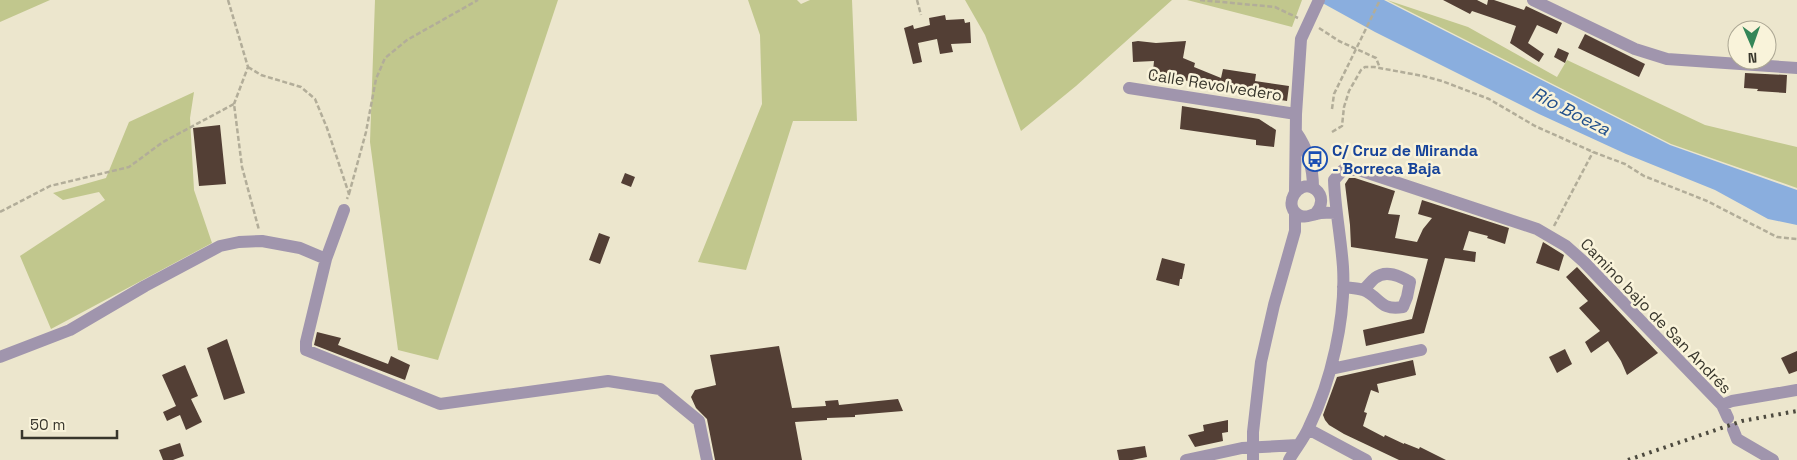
<svg xmlns="http://www.w3.org/2000/svg" width="1797" height="460" font-family="'Space Grotesk',sans-serif">
  <style>
    .green { fill: #c1c78d }
    .water { fill: #8aaede }
    .building { fill: #533f35 }
    .lines { fill: none; stroke-linecap: round; stroke-linejoin: round }
    .path { stroke: #b2ad99; stroke-width: 2.5; stroke-dasharray: 5 2.5; stroke-linecap: butt }
    .minor { stroke: #a095ad; stroke-width: 12 }
    .rail { stroke: #4d4a3f; stroke-width: 4; stroke-dasharray: 2.5 5; stroke-linecap: butt }
    .labels { text-anchor: middle; dominant-baseline: central; stroke-width: 5; stroke-linejoin: round; paint-order: stroke }
    .street-label { font-size: 16px; fill: #38362c; stroke: #f9f3da }
    .transit-label { font-size: 16px; font-weight: bold; fill: #164399; stroke: #f9f3da; text-anchor: start }
    .water-label { font-size: 18px; font-style: italic; fill: #22508c; stroke: #f9f3da }
  </style>
  <rect width="100%" height="100%" fill="#ece6cd"/>
  <path class="green" d="M0,0H50L0,22Z
    M375,0H558L438,360L398,350L370,142Z
    M748,0H797L801,4L810,0H852L857,121H793L746,270L698,262L762,104L760,35Z
    M965,0H1172L1076,86L1021,131L985,35Z
    M1187,0H1302L1292,27Z
    M1387,0L1468,27L1557,77L1567,60L1705,125L1797,147V188L1671,144Z
    M194,92L190,118L194,190L212,243L51,329L20,256L105,200L99,192L63,200L53,193L106,178L129,122Z"/>
  <path class="water" d="M1317,0H1384L1670,145L1797,190V225L1768,219L1715,190L1626,154L1539,114L1375,32Z"/>
  <path class="building" d="M1443,0H1477L1487,5L1488,0H1494L1524,10L1526,6L1562,23L1557,34L1537,25L1528,43L1544,54L1539,62L1510,43L1516,26L1472,11L1470,14Z
    M945,15L946,20L964,19L965,23L970,22L971,43L951,44L953,52L940,54L937,39L918,43L922,62L913,64L904,28L913,25L914,29L930,25L929,18Z
    M1585,34L1645,64L1639,77L1578,48Z
    M1138,41L1156,43L1186,41L1183,58L1195,63L1194,67L1221,78L1223,69L1256,74L1255,81L1289,86L1287,101L1205,88L1177,77L1175,84L1152,81L1154,61L1133,62L1132,42Z
    M1558,48L1569,53L1565,63L1554,57Z
    M1745,73L1787,75L1786,93L1757,91L1758,89L1744,88Z
    M1182,106L1259,119L1276,130L1274,147L1256,145V140L1180,129Z
    M220,125L226,184L199,186L193,128Z
    M625,173L635,177L631,187L621,183Z
    M1349,178H1355L1395,191L1388,214L1400,215L1395,238L1417,242L1423,229L1432,218L1418,214L1422,200L1509,228L1505,244L1487,238L1488,236L1469,231L1463,250L1476,252L1475,262L1445,258L1424,333L1366,346L1363,330L1412,319L1428,259L1351,247L1350,225L1345,184Z
    M599,233L610,237L600,264L589,260Z
    M1543,242L1564,255L1559,271L1536,263Z
    M1162,258L1185,264L1182,279H1180L1179,286L1156,280Z
    M1577,267L1658,353L1627,375L1621,361L1608,341L1591,353L1585,342L1600,331L1579,308L1588,301L1566,277Z
    M317,332L341,338L338,345L388,364L391,356L410,365L405,380L314,345Z
    M227,339L245,393L224,400L207,348Z
    M779,346L792,408L826,406L825,401L838,400L839,405L898,399L903,411L855,415V417L827,418V420L795,422L802,460H715L707,419L696,408L691,397L695,390L716,385L710,355Z
    M1565,349L1572,364L1557,373L1549,357Z
    M1797,351V371L1789,374L1781,358Z
    M1413,360L1416,375L1377,384L1379,393L1371,390L1364,412L1367,413L1363,426L1384,437L1385,435L1404,444V443L1419,449L1420,447L1446,460H1399L1344,434L1329,425L1325,420L1323,415L1337,377Z
    M185,365L198,396L191,399L202,422L186,430L180,415L167,421L163,412L176,406L162,375Z
    M1228,420V432L1222,433L1223,441L1195,447L1188,435L1204,431L1203,425Z
    M180,443L184,456L173,460H163L159,450Z
    M1145,446L1147,457L1132,460H1119L1117,450Z"/>
  <g class="lines">
    <path class="path" d="M228,0L248,67L234,104
      M917,0L921,15
      M1200,0L1275,7L1298,18
      M1319,28L1339,41L1376,58L1380,68
      M248,67L261,75L301,87L315,99L327,128L349,194L347,199
      M1332,109L1334,94L1380,0
      M1332,132L1342,126L1344,107L1349,91L1361,70L1365,67H1374L1423,76L1442,81L1489,99L1535,126L1593,152L1625,164L1644,176L1707,201L1777,237L1797,239
      M349,194L366,132L376,79L385,58L407,40L478,0
      M0,212L50,186L129,167L163,142L234,104L242,167L259,230
      M1554,226L1593,152"/>
    <path class="minor" d="M1533,0L1635,49L1667,59L1797,68
      M1129,88L1296,114
      M1296,132C1308,149 1313,168 1313,188
      M1295,191L1296,114L1301,39L1319,0
      M344,210L326,259L306,342V350L440,404L608,381L660,389L699,421L707,460
      M1316,213C1322,206 1324,196 1315,189C1298,177 1280,208 1301,216C1307,218 1310,215 1316,214C1322,212 1329,213 1335,213
      M1343,287C1349,288 1357,288 1363,290C1381,297 1379,311 1403,307L1407,297L1410,282C1400,276 1386,269 1375,278C1371,281 1368,286 1363,290
      M0,357L70,330L145,286L220,246L239,242L262,241L300,248L326,259
      M1331,369L1421,350
      M1722,405L1732,401L1797,390
      M1308,429L1366,460
      M1733,429L1737,439L1773,460
      M1186,460L1242,448L1298,445
      M1253,460V432L1261,362L1274,305L1295,231V212
      M1289,460C1295,449 1304,439 1309,427C1331,382 1346,318 1343,267C1341,238 1335,209 1334,180L1343,170H1359L1537,229L1566,246L1584,262L1722,405L1728,418"/>
    <path class="rail" d="M1628,460L1742,421L1797,411"/>
  </g>
  <defs>
    <symbol id="bus-ring" viewBox="-11 -11 22 22"><circle r="9.5" fill="#f9f3da" stroke="#1a4fb4" stroke-width="1.5"/><path d="M-5-6H5V4H4V6H2V4H-2V6H-4V4H-5ZM-3.5-4V0h7V-4ZM-3.5 1.2v1.5H-2V1.2ZM2 1.2v1.5H3.5V1.2Z" fill="#1a4fb4"/></symbol>
  </defs>
  <g fill-rule="evenodd">
    <use href="#bus-ring" x="1301" y="145" width="28" height="28"/>
  </g>
  <g class="labels">
    <g class="street-label">
      <text transform="translate(1215 85) rotate(9)">Calle Revolvedero</text>
      <text transform="translate(1656 316) rotate(46)">Camino bajo de San Andrés</text>
    </g>
    <g class="transit-label">
      <text x="1332" y="150">C/ Cruz de Miranda<tspan x="1332" dy="18">- Borreca Baja</tspan></text>
    </g>
    <g class="water-label">
      <text transform="translate(1571 111) rotate(27)">Río Boeza</text>
    </g>
  </g>
  <g transform="translate(1752 45) rotate(178)"><circle r="24" fill="#f9f3da" stroke="#aca794"/>
  <path d="M0-4L9 19L0 12L-9 19Z" fill="#348658"/>
  <text y="-8" font-size="14" font-weight="bold" text-anchor="middle" fill="#38362c">N</text>
  </g>
  <path d="M22 430v8h95v-8" fill="none" stroke="#38362c" stroke-width="2.5"/>
  <text x="30" y="430" font-size="15" fill="#38362c" stroke="#f9f3da" stroke-width="4" paint-order="stroke">50 m</text>
</svg>
